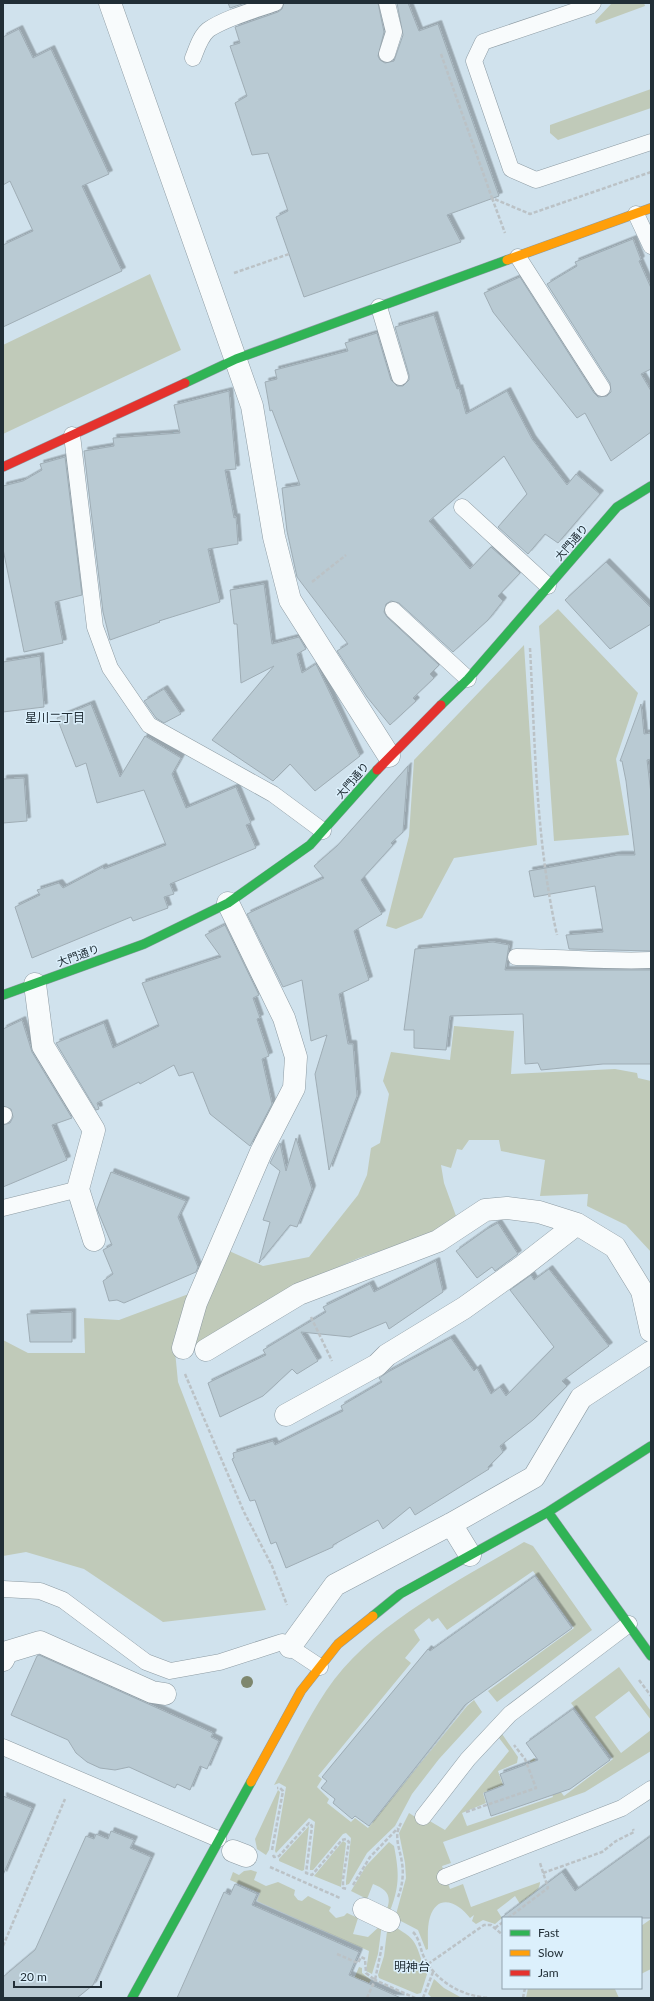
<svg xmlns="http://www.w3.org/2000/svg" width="654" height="2001" font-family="Lato,'Noto Sans JP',sans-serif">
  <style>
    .green { fill: #c0cab9 }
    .building { fill: #b9cad3; stroke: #9fadb5; filter: url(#shadow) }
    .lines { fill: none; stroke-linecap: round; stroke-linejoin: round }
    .lane-casing { stroke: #8d9ba3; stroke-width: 17 }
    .street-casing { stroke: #8d9ba3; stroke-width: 23 }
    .fast-casing { stroke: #8d9ba3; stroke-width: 10 }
    .slow-casing { stroke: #8d9ba3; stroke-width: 10 }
    .jam-casing { stroke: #8d9ba3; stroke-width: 10 }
    .path { stroke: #bbc2c6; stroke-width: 2.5; stroke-dasharray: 4 2; stroke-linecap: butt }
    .lane { stroke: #f8fbfc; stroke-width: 16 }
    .street { stroke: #f8fbfc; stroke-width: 22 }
    .fast { stroke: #30b455; stroke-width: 9 }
    .slow { stroke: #ff9f0a; stroke-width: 9 }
    .jam { stroke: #e5322d; stroke-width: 9 }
    .tree { fill: #7e876e }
    .labels { text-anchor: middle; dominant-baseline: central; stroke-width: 3; stroke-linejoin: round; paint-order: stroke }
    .street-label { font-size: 11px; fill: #212e36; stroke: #dcf0fc }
    .neighbourhood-label { font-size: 12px; fill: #212e36; stroke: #dcf0fc }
  </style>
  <defs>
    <filter id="shadow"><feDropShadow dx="3.5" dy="-3.5" stdDeviation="0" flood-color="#0004"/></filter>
  </defs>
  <rect width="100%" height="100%" fill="#d0e2ed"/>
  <path class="green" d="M612,3H644L645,6L596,24L595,21Z
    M651,89V108L558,140L550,133V125Z
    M150,274L181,350L3,434V345Z
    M558,609L638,693L616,759L629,835L554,841L539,626Z
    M524,645L537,845L454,858L422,918L396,929L386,926L409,836L414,760Z
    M454,1026L514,1031L511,1074L615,1069L637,1073L638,1078L651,1081V1252L626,1225L587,1206L588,1194L540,1196L545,1160L501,1151L499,1140H469L462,1150L457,1149L451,1168L441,1165L444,1183L456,1216L432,1234L359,1258L302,1283L193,1348L201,1308L227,1250L263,1266L309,1257L358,1195L367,1175L371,1148L380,1143L389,1094L383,1081L391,1052L450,1060Z
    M194,1292L175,1351L178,1382L266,1610L163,1622L84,1569L26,1552L3,1556V1340L28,1353H85L84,1318L119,1320Z
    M524,1542L533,1546L592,1630L497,1702L488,1691L574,1628L533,1571L447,1630L438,1618L432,1622L429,1618L414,1630L420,1640L405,1658L411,1663L318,1776L322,1779L317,1787L329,1799L327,1803L351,1822L355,1818L368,1828L467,1706L474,1700L482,1712L439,1759L412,1794L395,1826L367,1853L349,1884L346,1885V1881L351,1838L346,1833L343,1834L313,1870H310V1867L315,1822L309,1818L276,1853L275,1851L286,1787L279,1783L274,1785C291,1754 306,1721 326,1691C371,1624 456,1583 524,1542Z
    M619,1667L651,1711V1720L629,1691L595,1717L621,1753L651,1730V1751L585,1792L443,1842L451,1863L442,1866L450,1889L463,1884L471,1907L540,1882C540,1892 528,1898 520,1904L515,1896L497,1910L502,1918L495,1924L483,1920L476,1924L472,1921L474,1915L470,1918C459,1903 438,1892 430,1917C427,1927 428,1938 428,1949L426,1950L418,1930L395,1918L406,1878L405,1863L399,1833L409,1813L425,1823L428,1820L445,1830L509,1751L496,1734L500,1731L518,1757L517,1763L498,1771L503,1785L483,1793L486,1803L462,1813L467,1826L553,1797L547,1779L539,1782L530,1761L534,1758L564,1796L613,1759L571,1703Z
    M278,1790L280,1792L269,1850L266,1855L257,1849L255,1839Z
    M309,1826L304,1870L302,1871L279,1861V1859Z
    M343,1841L346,1843L341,1887L314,1876Z
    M389,1842L394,1846C399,1872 400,1885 390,1911L387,1909C392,1895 386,1889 373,1884L367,1899L351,1891L366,1866Z
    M251,1870L257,1872L254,1880L266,1886L278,1882L295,1890L294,1895L298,1900L302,1901L308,1896L331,1907L329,1911L336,1918L344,1916L347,1913L358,1918L353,1934L368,1937L382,1924L378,1954L372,1974L366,1971L369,1951L257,1901L260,1893L230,1880L233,1872L239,1875L244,1871Z
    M651,1919V1969L641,1974V1926Z
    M388,1923C396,1928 409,1934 414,1942C420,1951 420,1962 428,1971L421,1993L417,1994L379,1978L378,1975L384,1956Z
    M359,1967L362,1968V1973L371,1980L369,1983L360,1979L351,1998H346Z
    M434,1979L444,1988L462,1998H432L428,1994Z
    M528,1988H617L615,1989L619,1998H526Z"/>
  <path class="building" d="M228,3H245L230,8Z
    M284,3H378L384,32L378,56L380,60L385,63L394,61L403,35L397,3H408L419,31L438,24L499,196L447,215L461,242L304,297L276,217L288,211L268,153L252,155L235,103L247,96L230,46L240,43L235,27L278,12L282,9Z
    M19,29L33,58L51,49L109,174L82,186L122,271L3,327V245L33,231L10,181L3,185V37Z
    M633,239L641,260L639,261L651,288V369L641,374L651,391V432L611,461L585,413L577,418L493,312L484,293L520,277L594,393L598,397L607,396L611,392L610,383L547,284L577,266L575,262Z
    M434,315L457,389L459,388L466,414L507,391L532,439L567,485L576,474L600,494L558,543L545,534L528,554L498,527L527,494L504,456L429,521L470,569L491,547L520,573L498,596L503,601L488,620L453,652L399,603L391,601L386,604L384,612L387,617L439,665L430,674L434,678L413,698L416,701L390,725L367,697L337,651L348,644L297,577L287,531L282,488L300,485L272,410L270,411L265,382L277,379L275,370L348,351L345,343L377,333L391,380L397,386H403L409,380V375L395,327Z
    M229,391L236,469L225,470L234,518L236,517L238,544L208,549L220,602L159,621L160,622L110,640L103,612L84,451L114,446L113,438L180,433L174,405Z
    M65,457L82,595L55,602L63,643L24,652L3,549V486L23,481L42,470L40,464Z
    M606,562L651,608V624L610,649L565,600Z
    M264,584L272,644L299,637L306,649L297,654L302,673L316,664L360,756L315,791L290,764L273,781L212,740L274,666L241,683L237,624H234L230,590Z
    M40,656L44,707L3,712V662Z
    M164,689L181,714L164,723L156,718L144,701Z
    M91,704L120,777L145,736L181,758L172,774L186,808L236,787L251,823L246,825L256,848L170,884L174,894L164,897L168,908L133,921L131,917L32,958L15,907L40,895L37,890L59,883L63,888L103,867L104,869L166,845L144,790L97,803L86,763L76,767L57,718Z
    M641,704L644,734L651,733V759L647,760L651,794V951L569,949L566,935L603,932L595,886L534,897L529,871L618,855H635L626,781L622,761H620Z
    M408,766L403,832L391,843L393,845L361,880L382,914L354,931L369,980L339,994L348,1044H353L357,1096L329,1170L315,1074L327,1035L311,1041L302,980L283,987L247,914L324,878L314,866L337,846Z
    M24,778L27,821L3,823V779Z
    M225,925L259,995L253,998L260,1018L257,1019L269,1056L262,1059L272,1104L250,1146L210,1114L193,1072L179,1076L174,1065L140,1084L139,1082L97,1103L99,1109L96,1110L56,1043L104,1023L113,1048L159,1026L142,983L221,957L205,935Z
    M493,942L509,945L505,970H651V1064H603L541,1070L538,1063L525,1064L523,1014L450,1016L446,1050L414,1048V1030H404L415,949Z
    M22,1020L32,1052L72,1118L52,1125L67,1160L3,1187V1125L10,1123L13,1117L11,1109L3,1106V1029Z
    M296,1138L312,1189L297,1227L290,1225L259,1263L270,1222L263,1220L280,1171L270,1163L280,1143L286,1171Z
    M111,1172L186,1201L178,1217L198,1267L196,1272L124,1303L117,1300L109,1301L103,1281L113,1274L103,1250L112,1245L97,1209Z
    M498,1223L518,1254L495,1271L492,1267L477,1278L456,1251L487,1229Z
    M436,1261L443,1292L389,1329L386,1322L350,1337L301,1332L318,1361L297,1374L292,1369L263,1396L220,1417L208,1383L266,1355L263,1350L326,1312L323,1307L370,1284L374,1292Z
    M549,1269L609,1346L562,1381L567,1386L533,1420L500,1446L503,1452L488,1467L489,1469L415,1515L410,1507L383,1529L378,1520L333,1545V1547L286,1568L276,1542L271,1544L255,1500L250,1501L232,1459L234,1458L233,1453L273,1441L275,1445L343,1411L341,1406L382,1382L379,1378L388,1372L451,1338L474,1371L477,1368L491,1394L500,1387L506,1396L554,1347L510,1290L531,1275L534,1280Z
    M72,1312V1342H30L27,1314Z
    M535,1576L572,1628L465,1705L369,1826L355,1816L352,1819L333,1803L335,1799L321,1788L327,1781L322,1777L428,1649L430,1651Z
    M39,1655L213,1733L211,1737L219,1741L207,1769L200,1766L190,1790L177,1784L175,1788L129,1767L115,1770L100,1768L87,1762L76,1753L68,1740L11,1715L37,1656Z
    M573,1709L610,1760L570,1789L491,1816L484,1793L504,1785L500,1774L538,1760L526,1743Z
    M3,1796L32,1808L3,1875Z
    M111,1831L134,1840L130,1848L151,1857L93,1985L77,1998H3V1977L35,1950L86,1836L94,1839L96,1834L108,1839Z
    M651,1836V1918H501L562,1872L575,1891Z
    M235,1884L257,1894L252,1905L359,1952L349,1975L401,1998H177L224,1892L230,1895Z"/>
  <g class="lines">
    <defs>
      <path id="lane" d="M387,3L394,32L387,54
        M593,3L590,6L483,42L474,61L511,169L536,180L651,142
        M193,58C197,48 200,37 208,30C225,18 255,10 275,3
        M636,214L651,246
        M518,257L602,388
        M379,307L400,377
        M72,435L95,627L110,668L149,725L273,794L323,831
        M462,507L548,586
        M393,610L468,679
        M516,957C561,957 606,962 651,960
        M3,1116L4,1115
        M3,1208L71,1191H79
        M3,1589L40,1591L63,1600L146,1662L170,1671L220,1662L282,1642L320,1667
        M3,1747L218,1839
        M423,1817L468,1759L510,1714L629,1624
        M445,1877L622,1808L651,1789"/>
      <path id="street" d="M110,3L252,406L274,537L290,600L389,756
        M35,984L43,1046L94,1130L78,1189L94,1240
        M183,1348L196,1303L261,1152L294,1088L296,1057L284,1018L228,903
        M206,1350L299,1294L438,1241L485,1210L507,1208L539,1212L577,1224L615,1247L642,1291L651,1331
        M286,1415L377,1365L387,1355L464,1308L523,1266L577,1224
        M451,1524L470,1555
        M290,1647L335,1585L451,1524L534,1477L581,1398L651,1352
        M3,1660L7,1652L40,1642L152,1692L165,1694
        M233,1851L246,1856
        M364,1909L389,1921"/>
      <path id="fast" d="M185,383L236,359L507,260
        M441,705L468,679L617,507L651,486
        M3,995L144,944L228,903L310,845L377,770
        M548,1512L651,1656
        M373,1616L400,1594L548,1512L651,1446
        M132,1998L251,1782"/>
      <path id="slow" d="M507,260L651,208
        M251,1782L301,1691L338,1644L373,1616"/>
      <path id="jam" d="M3,467L185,383
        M377,770L441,705"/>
    </defs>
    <use href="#lane" class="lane-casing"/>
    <use href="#street" class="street-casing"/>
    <use href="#fast" class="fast-casing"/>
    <use href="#slow" class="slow-casing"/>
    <use href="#jam" class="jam-casing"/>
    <path class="path" d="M441,54L492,198L530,214L651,172
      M492,198L505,233
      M234,273L289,254
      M312,582L346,555
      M530,648C535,744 536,841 557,935
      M311,1317L332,1361
      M185,1374L244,1512L272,1566L287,1605
      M639,1680L651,1696
      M466,1812L536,1788L525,1759L514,1745
      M272,1850L283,1791L280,1788H277
      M273,1855L274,1857L279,1856L309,1823L312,1826L306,1873L312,1875L342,1840L346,1839L349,1842L343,1879V1888L347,1889
      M270,1867L340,1898
      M543,1873L602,1852L616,1841L634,1832L633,1829
      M353,1885L370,1857L398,1828
      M398,1897C402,1887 404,1874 402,1863C400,1848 393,1837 401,1823
      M508,1918L548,1888L540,1863
      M495,1928L503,1922
      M413,1932C420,1939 420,1949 424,1957C436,1982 462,1996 489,1998
      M3,1946L65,1799
      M337,1954L358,1963L361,1957L365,1959L366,1973L375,1980L382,1946
      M428,1964L484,1925H491L503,1935
      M367,1998L375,1980L415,1998
      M423,1998L433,1972
      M523,1998L525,1988"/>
    <use href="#lane" class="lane"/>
    <use href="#street" class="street"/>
    <use href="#fast" class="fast"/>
    <use href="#slow" class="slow"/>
    <use href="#jam" class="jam"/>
  </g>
  <circle class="tree" cx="247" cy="1682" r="6"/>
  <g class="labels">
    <g class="street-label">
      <text transform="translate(571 542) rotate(-49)">大門通り</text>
      <text transform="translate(352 780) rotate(-49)">大門通り</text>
      <text transform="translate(78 955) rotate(-20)">大門通り</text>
    </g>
    <g class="neighbourhood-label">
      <text x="55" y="717">星川二丁目</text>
      <text x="412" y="1966">明神台</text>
    </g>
  </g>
  <rect width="654" height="2001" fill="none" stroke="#212e36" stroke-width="8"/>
  <rect x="502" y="1917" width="140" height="72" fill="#dcf0fc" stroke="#91a2ad"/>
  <rect x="510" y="1930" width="20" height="6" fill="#30b455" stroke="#91a2ad"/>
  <text x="538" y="1937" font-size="12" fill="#212e36">Fast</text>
  <rect x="510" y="1950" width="20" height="6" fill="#ff9f0a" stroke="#91a2ad"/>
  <text x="538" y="1957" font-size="12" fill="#212e36">Slow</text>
  <rect x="510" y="1970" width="20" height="6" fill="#e5322d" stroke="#91a2ad"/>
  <text x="538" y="1977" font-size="12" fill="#212e36">Jam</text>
  <path d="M14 1981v6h87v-6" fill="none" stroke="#212e36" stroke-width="2"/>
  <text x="20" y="1981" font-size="12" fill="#212e36" stroke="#dcf0fc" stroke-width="3" paint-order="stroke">20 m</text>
</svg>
